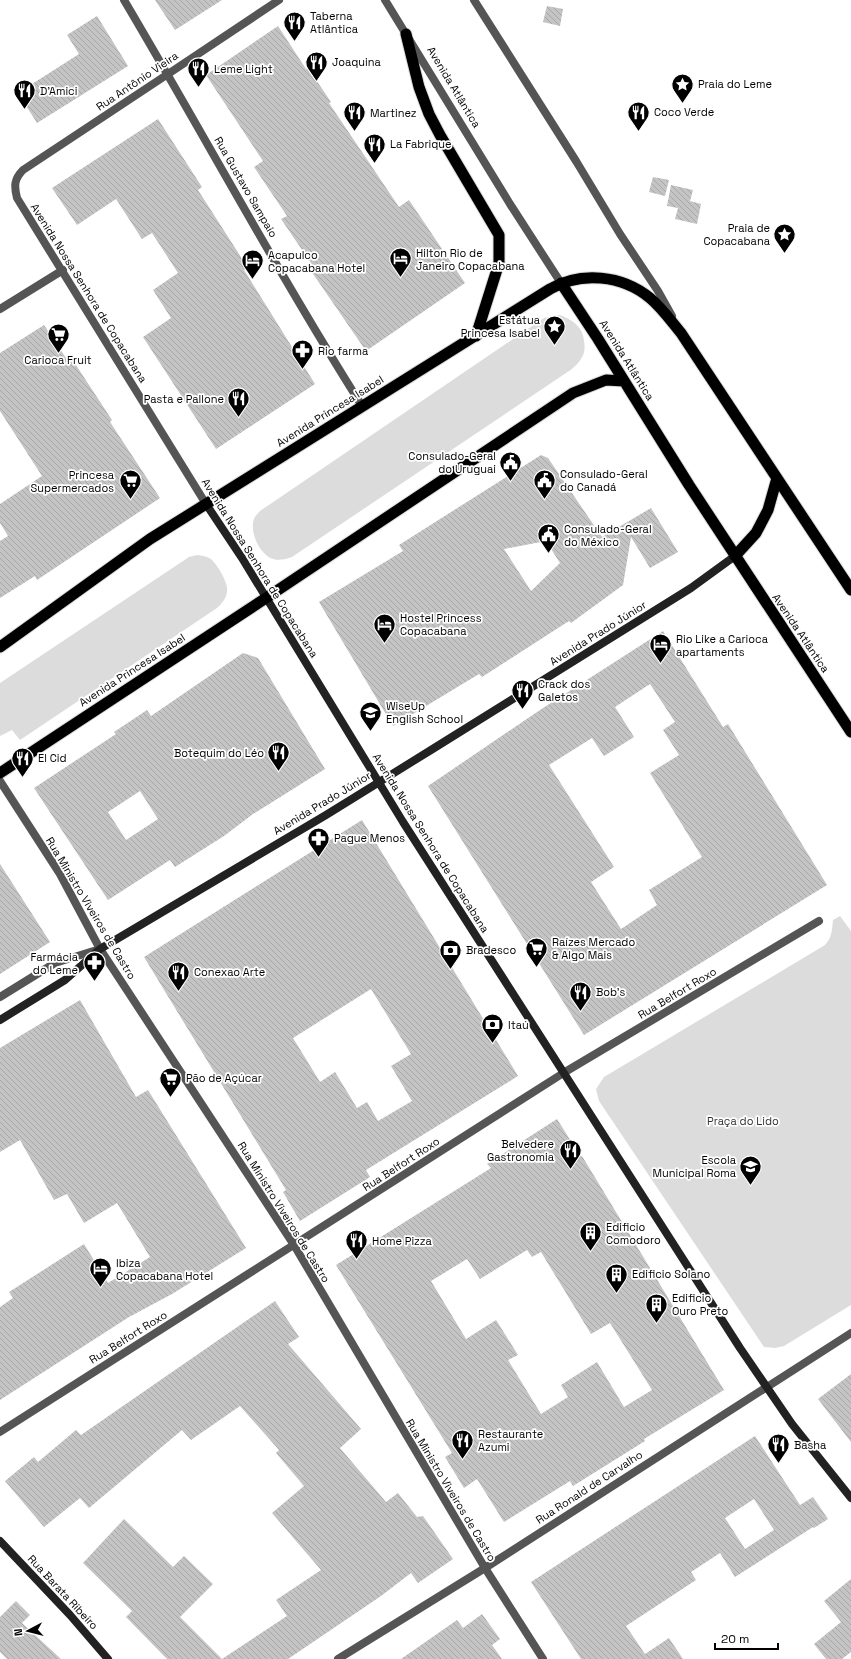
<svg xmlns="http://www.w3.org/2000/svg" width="851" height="1659" font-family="'Space Grotesk',sans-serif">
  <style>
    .park { fill: #dcdcdc }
    .building { fill: url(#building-back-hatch); fill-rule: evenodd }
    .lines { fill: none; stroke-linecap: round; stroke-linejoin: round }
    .trunk-casing { stroke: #dbdbdb; stroke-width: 13 }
    .pedestrian { stroke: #555; stroke-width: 8 }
    .minor { stroke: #555; stroke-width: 8 }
    .tertiary { stroke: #555; stroke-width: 8 }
    .secondary { stroke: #222; stroke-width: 8 }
    .trunk { stroke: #000; stroke-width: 11 }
    .labels { text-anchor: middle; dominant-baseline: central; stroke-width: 3.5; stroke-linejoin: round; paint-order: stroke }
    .poi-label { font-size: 11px; fill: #000; stroke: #fff; text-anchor: start }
    .street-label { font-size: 11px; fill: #000; stroke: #fff }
    .park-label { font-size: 11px; fill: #333; stroke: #fff }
  </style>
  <defs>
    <pattern id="building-back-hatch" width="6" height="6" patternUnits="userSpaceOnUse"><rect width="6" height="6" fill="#c4c4c4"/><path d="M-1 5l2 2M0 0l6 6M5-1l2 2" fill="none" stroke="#a7a7a7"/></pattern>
  </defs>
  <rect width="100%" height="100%" fill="#fff"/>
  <path class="park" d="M560,315C573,320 583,327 584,341C585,347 585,352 582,357C580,362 575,366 572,369L292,557C286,559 280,561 273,559C260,555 249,532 254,519C255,516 258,513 260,511L544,318Z
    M197,555C203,556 208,556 212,560C218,566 229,584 227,592C226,599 222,603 217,608L20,740L12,730L0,736V683L189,557Z
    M840,916L851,931V1305L784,1346L775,1348L764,1347L599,1101L596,1089L604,1077L825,945C832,937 832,930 833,920Z"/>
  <path class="building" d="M155,0H222L175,30Z
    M547,6L563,9L560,26L543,22Z
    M97,16L128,66L37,123L18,93L79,54L67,35Z
    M278,26L306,69L308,68L331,102L329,103L399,207L409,200L465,283L366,351L309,268L313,266L281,219L287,216L254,167L263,161L206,75Z
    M158,119L202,187L198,190L248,268L244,270L315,384L216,449L143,337L171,318L153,290L178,273L152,233L142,239L116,199L77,225L52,188Z
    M653,177L669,180L665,196L649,192Z
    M671,185L693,190L690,201L701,204L697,224L675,219L678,208L667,206Z
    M44,325L66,358L70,356L112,420L110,422L160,498L37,580L35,576L0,598V541L8,536L0,523V504L42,476L0,411V353Z
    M541,455L548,458L602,537L651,508L678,552L650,568L631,537L623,585L571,623L569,621L482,677L479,674L393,726L319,602L403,551L399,545ZM546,541L560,563L531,591L504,549Z
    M663,631L723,727L728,724L827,885L584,1035L428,786L540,710ZM650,684L675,722L663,730L679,755L650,773L702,857L649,890L657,905L621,929L591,882L614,867L549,765L592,738L604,756L634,737L615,707Z
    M243,653L258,658L325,769L253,814L224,836L175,867L170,860L108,900L34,788L116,734L114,732L147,710L151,716ZM140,791L158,819L126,840L108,812Z
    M362,820L518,1076L366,1170L370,1177L300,1221L283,1192L286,1190L144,957ZM371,989L411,1054L391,1066L412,1101L378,1121L367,1102L357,1108L335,1072L320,1082L293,1038Z
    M0,864L50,942L0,974Z
    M80,1000L136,1097L148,1090L246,1248L172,1294L129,1317L0,1400V1307L13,1298L9,1292L84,1244L108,1283L150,1257L117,1203L84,1223L67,1194L54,1200L20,1140L0,1152V1048Z
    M557,1119L581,1157L582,1156L724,1390L644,1439L645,1441L573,1486L570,1481L504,1522L477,1479L464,1488L445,1457L452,1453L336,1265L491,1168L487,1164ZM527,1250L532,1257L541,1252L591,1334L610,1323L652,1390L624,1407L597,1362L561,1385L568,1397L541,1414L508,1360L518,1355L496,1320L466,1339L431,1281L467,1259L480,1279Z
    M275,1301L299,1337L288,1344L361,1429L340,1448L386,1502L398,1493L417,1517L423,1516L453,1559L418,1583L411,1573L381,1596L288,1659H167L126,1617L132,1611L83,1563L124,1519L173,1567L184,1556L213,1584L180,1617L222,1659L287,1616L276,1600L321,1570L272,1513L304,1486L276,1453L279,1450L240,1406L191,1440L182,1430L89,1508L80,1498L44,1527L5,1481L34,1457L38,1462L76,1430L81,1435Z
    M851,1374V1442L818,1399Z
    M755,1436L800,1505L813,1497L828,1519L814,1528L813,1527L735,1577L720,1553L691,1572L696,1580L626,1626L645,1654L669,1638L683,1659H581L531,1582ZM754,1499L774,1530L745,1549L725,1518Z
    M851,1579V1652L842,1659H826L814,1644L841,1622L824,1601Z
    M16,1601L30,1615L22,1623L61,1659H7L0,1652V1617Z
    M482,1614L500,1639L492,1645L502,1659H401L457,1620L463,1628Z"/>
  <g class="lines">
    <defs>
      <path id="trunk" d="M406,34L419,87L429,114L440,135L499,235V263L476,336
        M561,283L598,339L689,485L851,732
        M735,556L756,533L768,510L777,478
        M0,647L150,539L550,289C581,271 622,275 650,298C662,308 671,321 681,333L851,590
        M0,773L266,598L573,393L606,380L624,381"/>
    </defs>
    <use href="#trunk" class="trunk-casing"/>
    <path class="pedestrian" d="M168,74L279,0"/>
    <path class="minor" d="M124,0C204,135 278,273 362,406
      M168,74L23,170C14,179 14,186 17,198L206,504
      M0,309L63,270
      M0,997L55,963L100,949
      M0,1432L565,1072L819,921
      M338,1659L485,1568L851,1333"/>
    <path class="tertiary" d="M385,0L510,204L561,283
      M474,0L576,161L620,234L658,291L672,316
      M0,781L60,874L100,949L294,1245L485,1568L543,1659"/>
    <path class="secondary" d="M206,504L242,558L403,822L740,1348L792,1424L851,1498
      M0,1020L65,980L100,949L326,815L431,750L691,588L735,556
      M0,1541L70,1615L108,1659"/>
    <use href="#trunk" class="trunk"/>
  </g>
  <defs>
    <symbol id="restaurant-pin" viewBox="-11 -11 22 30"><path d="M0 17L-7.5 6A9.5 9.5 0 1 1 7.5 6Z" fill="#000" stroke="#fff"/><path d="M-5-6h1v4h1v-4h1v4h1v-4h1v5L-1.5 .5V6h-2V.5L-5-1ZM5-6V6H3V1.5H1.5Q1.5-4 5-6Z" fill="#fff"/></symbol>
    <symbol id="sight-pin" viewBox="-11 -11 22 30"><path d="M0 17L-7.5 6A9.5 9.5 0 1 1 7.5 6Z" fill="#000" stroke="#fff"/><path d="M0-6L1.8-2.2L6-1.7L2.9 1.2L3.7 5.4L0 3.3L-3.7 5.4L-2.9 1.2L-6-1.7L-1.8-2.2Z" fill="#fff"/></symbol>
    <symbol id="hotel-pin" viewBox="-11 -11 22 30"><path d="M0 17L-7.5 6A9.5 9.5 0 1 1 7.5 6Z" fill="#000" stroke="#fff"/><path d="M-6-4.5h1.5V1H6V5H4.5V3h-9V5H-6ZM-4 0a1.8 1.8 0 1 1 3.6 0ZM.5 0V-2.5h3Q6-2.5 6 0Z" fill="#fff"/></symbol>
    <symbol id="supermarket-pin" viewBox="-11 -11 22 30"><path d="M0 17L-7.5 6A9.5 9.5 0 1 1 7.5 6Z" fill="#000" stroke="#fff"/><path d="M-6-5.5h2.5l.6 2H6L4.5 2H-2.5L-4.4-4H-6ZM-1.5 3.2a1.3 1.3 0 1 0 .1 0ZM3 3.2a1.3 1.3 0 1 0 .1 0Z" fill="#fff"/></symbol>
    <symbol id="pharmacy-pin" viewBox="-11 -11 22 30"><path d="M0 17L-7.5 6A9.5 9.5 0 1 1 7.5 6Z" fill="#000" stroke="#fff"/><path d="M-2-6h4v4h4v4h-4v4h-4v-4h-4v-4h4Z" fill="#fff"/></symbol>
    <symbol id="civic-pin" viewBox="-11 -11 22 30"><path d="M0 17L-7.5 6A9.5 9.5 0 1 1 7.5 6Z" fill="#000" stroke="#fff"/><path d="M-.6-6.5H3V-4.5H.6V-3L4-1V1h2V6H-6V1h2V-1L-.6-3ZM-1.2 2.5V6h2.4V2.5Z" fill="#fff"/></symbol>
    <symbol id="school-pin" viewBox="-11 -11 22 30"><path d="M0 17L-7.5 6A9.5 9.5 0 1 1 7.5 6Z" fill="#000" stroke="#fff"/><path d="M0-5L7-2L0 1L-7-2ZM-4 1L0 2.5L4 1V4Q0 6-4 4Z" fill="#fff"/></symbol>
    <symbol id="bank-pin" viewBox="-11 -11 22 30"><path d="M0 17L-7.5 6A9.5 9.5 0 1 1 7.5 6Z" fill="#000" stroke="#fff"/><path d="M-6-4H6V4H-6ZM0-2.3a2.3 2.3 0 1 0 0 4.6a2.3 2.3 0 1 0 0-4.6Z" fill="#fff"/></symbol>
    <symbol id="building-pin" viewBox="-11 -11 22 30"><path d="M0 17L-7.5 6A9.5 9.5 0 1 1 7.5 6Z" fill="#000" stroke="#fff"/><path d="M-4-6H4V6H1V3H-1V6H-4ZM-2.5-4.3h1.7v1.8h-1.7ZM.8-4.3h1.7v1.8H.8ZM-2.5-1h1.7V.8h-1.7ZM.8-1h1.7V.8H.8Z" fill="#fff"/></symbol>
  </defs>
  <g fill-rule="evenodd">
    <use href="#restaurant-pin" x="282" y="10" width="25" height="34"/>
    <use href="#restaurant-pin" x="304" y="50" width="25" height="34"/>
    <use href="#restaurant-pin" x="186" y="56" width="25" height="34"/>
    <use href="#sight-pin" x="670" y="72" width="25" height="34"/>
    <use href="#restaurant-pin" x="12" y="78" width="25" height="34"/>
    <use href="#restaurant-pin" x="626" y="100" width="25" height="34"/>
    <use href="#restaurant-pin" x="342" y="100" width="25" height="34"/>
    <use href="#restaurant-pin" x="362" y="132" width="25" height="34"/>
    <use href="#sight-pin" x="772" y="222" width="25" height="34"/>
    <use href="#hotel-pin" x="388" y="246" width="25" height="34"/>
    <use href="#hotel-pin" x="240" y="248" width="25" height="34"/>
    <use href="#sight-pin" x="542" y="314" width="25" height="34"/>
    <use href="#supermarket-pin" x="46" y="322" width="25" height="34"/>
    <use href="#pharmacy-pin" x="290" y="338" width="25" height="34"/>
    <use href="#restaurant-pin" x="226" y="386" width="25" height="34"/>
    <use href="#civic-pin" x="498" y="450" width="25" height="34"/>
    <use href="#civic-pin" x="532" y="468" width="25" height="34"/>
    <use href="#supermarket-pin" x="118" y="468" width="25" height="34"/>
    <use href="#civic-pin" x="536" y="522" width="25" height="34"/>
    <use href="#hotel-pin" x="372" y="612" width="25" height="34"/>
    <use href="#hotel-pin" x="648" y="632" width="25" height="34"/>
    <use href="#restaurant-pin" x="510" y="678" width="25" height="34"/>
    <use href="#school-pin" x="358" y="700" width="25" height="34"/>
    <use href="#restaurant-pin" x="266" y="740" width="25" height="34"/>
    <use href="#restaurant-pin" x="10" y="746" width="25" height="34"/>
    <use href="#pharmacy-pin" x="306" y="826" width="25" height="34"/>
    <use href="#supermarket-pin" x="524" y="936" width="25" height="34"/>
    <use href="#bank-pin" x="438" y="938" width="25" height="34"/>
    <use href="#pharmacy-pin" x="82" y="950" width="25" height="34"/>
    <use href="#restaurant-pin" x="166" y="960" width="25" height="34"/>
    <use href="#restaurant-pin" x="568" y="980" width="25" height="34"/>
    <use href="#bank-pin" x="480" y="1012" width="25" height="34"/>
    <use href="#supermarket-pin" x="158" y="1066" width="25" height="34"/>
    <use href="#restaurant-pin" x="558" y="1138" width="25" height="34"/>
    <use href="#school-pin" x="738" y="1154" width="25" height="34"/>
    <use href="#building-pin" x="578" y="1220" width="25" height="34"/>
    <use href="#restaurant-pin" x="344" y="1228" width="25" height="34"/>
    <use href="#hotel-pin" x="88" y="1256" width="25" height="34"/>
    <use href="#building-pin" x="604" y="1262" width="25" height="34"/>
    <use href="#building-pin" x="644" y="1292" width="25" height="34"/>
    <use href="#restaurant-pin" x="450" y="1428" width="25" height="34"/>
    <use href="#restaurant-pin" x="766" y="1432" width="25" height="34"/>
  </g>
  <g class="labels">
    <g class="poi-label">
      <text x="310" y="16">Taberna<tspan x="310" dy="13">Atlântica</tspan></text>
      <text x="332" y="62">Joaquina</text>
      <text x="214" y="69">Leme Light</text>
      <text x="698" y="84">Praia do Leme</text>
      <text x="40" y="91">D'Amici</text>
      <text x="654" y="112">Coco Verde</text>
      <text x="370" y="113">Martinez</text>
      <text x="390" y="144">La Fabrique</text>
      <text x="770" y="228" text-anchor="end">Praia de<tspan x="770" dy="13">Copacabana</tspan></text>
      <text x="416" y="253">Hilton Rio de<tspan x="416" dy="13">Janeiro Copacabana</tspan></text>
      <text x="268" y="255">Acapulco<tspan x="268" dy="13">Copacabana Hotel</tspan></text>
      <text x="540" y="320" text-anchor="end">Estátua<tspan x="540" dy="13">Princesa Isabel</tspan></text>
      <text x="318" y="351">Rio farma</text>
      <text x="58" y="360" text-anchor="middle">Carioca Fruit</text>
      <text x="224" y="399" text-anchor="end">Pasta e Pallone</text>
      <text x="496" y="456" text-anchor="end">Consulado-Geral<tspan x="496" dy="13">do Uruguai</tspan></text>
      <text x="560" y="474">Consulado-Geral<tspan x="560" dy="13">do Canadá</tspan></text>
      <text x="114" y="475" text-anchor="end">Princesa<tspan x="114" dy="13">Supermercados</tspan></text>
      <text x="564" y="529">Consulado-Geral<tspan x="564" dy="13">do México</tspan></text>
      <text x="400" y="618">Hostel Princess<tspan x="400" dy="13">Copacabana</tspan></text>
      <text x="676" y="639">Rio Like a Carioca<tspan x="676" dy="13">apartaments</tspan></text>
      <text x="538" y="684">Crack dos<tspan x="538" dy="13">Galetos</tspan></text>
      <text x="386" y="706">WiseUp<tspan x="386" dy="13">English School</tspan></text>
      <text x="264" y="753" text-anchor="end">Botequim do Léo</text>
      <text x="38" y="758">El Cid</text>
      <text x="334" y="838">Pague Menos</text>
      <text x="552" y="942">Raízes Mercado<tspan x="552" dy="13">&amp; Algo Mais</tspan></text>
      <text x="466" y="950">Bradesco</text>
      <text x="78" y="957" text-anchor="end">Farmácia<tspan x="78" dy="13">do Leme</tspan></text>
      <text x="194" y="972">Conexao Arte</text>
      <text x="596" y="992">Bob's</text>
      <text x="508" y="1025">Itaú</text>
      <text x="186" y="1078">Pão de Açúcar</text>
      <text x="554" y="1144" text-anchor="end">Belvedere<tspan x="554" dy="13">Gastronomia</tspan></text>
      <text x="736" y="1160" text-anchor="end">Escola<tspan x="736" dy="13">Municipal Roma</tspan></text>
      <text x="606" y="1227">Edificio<tspan x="606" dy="13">Comodoro</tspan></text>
      <text x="372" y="1241">Home Pizza</text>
      <text x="116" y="1263">Ibiza<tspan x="116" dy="13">Copacabana Hotel</tspan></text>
      <text x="632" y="1274">Edificio Solano</text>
      <text x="672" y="1298">Edificio<tspan x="672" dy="13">Ouro Preto</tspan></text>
      <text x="478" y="1434">Restaurante<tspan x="478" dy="13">Azumi</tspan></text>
      <text x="794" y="1445">Basha</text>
    </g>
    <g class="street-label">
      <text transform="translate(137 81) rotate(-34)">Rua Antônio Vieira</text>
      <text transform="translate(454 87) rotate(59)">Avenida Atlântica</text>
      <text transform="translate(246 187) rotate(60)">Rua Gustavo Sampaio</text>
      <text transform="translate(89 293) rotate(58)">Avenida Nossa Senhora de Copacabana</text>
      <text transform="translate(627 360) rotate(58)">Avenida Atlântica</text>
      <text transform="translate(330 411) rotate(-32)">Avenida Princesa Isabel</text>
      <text transform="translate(260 568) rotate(58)">Avenida Nossa Senhora de Copacabana</text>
      <text transform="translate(598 633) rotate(-32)">Avenida Prado Júnior</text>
      <text transform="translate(801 633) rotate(56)">Avenida Atlântica</text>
      <text transform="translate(132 670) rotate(-33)">Avenida Princesa Isabel</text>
      <text transform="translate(322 803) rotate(-31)">Avenida Prado Júnior</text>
      <text transform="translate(431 843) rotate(58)">Avenida Nossa Senhora de Copacabana</text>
      <text transform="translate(91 908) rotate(59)">Rua Ministro Viveiros de Castro</text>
      <text transform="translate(677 993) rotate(-31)">Rua Belfort Roxo</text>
      <text transform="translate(401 1164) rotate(-33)">Rua Belfort Roxo</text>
      <text transform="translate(284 1212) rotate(58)">Rua Ministro Viveiros de Castro</text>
      <text transform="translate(128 1337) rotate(-32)">Rua Belfort Roxo</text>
      <text transform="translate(589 1487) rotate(-33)">Rua Ronald de Carvalho</text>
      <text transform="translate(451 1490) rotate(59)">Rua Ministro Viveiros de Castro</text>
      <text transform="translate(63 1592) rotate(47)">Rua Barata Ribeiro</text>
    </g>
    <g class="park-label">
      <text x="743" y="1121">Praça do Lido</text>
    </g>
  </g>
  <g transform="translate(28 1631) rotate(263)" stroke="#ffffff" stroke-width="3" paint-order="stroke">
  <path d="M0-3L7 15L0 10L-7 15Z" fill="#000000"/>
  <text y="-6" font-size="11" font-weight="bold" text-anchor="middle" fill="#000000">N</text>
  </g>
  <path d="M715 1643v6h63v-6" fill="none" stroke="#000000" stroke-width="2"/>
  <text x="721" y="1643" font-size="12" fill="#000000" stroke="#ffffff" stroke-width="3" paint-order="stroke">20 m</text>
</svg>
